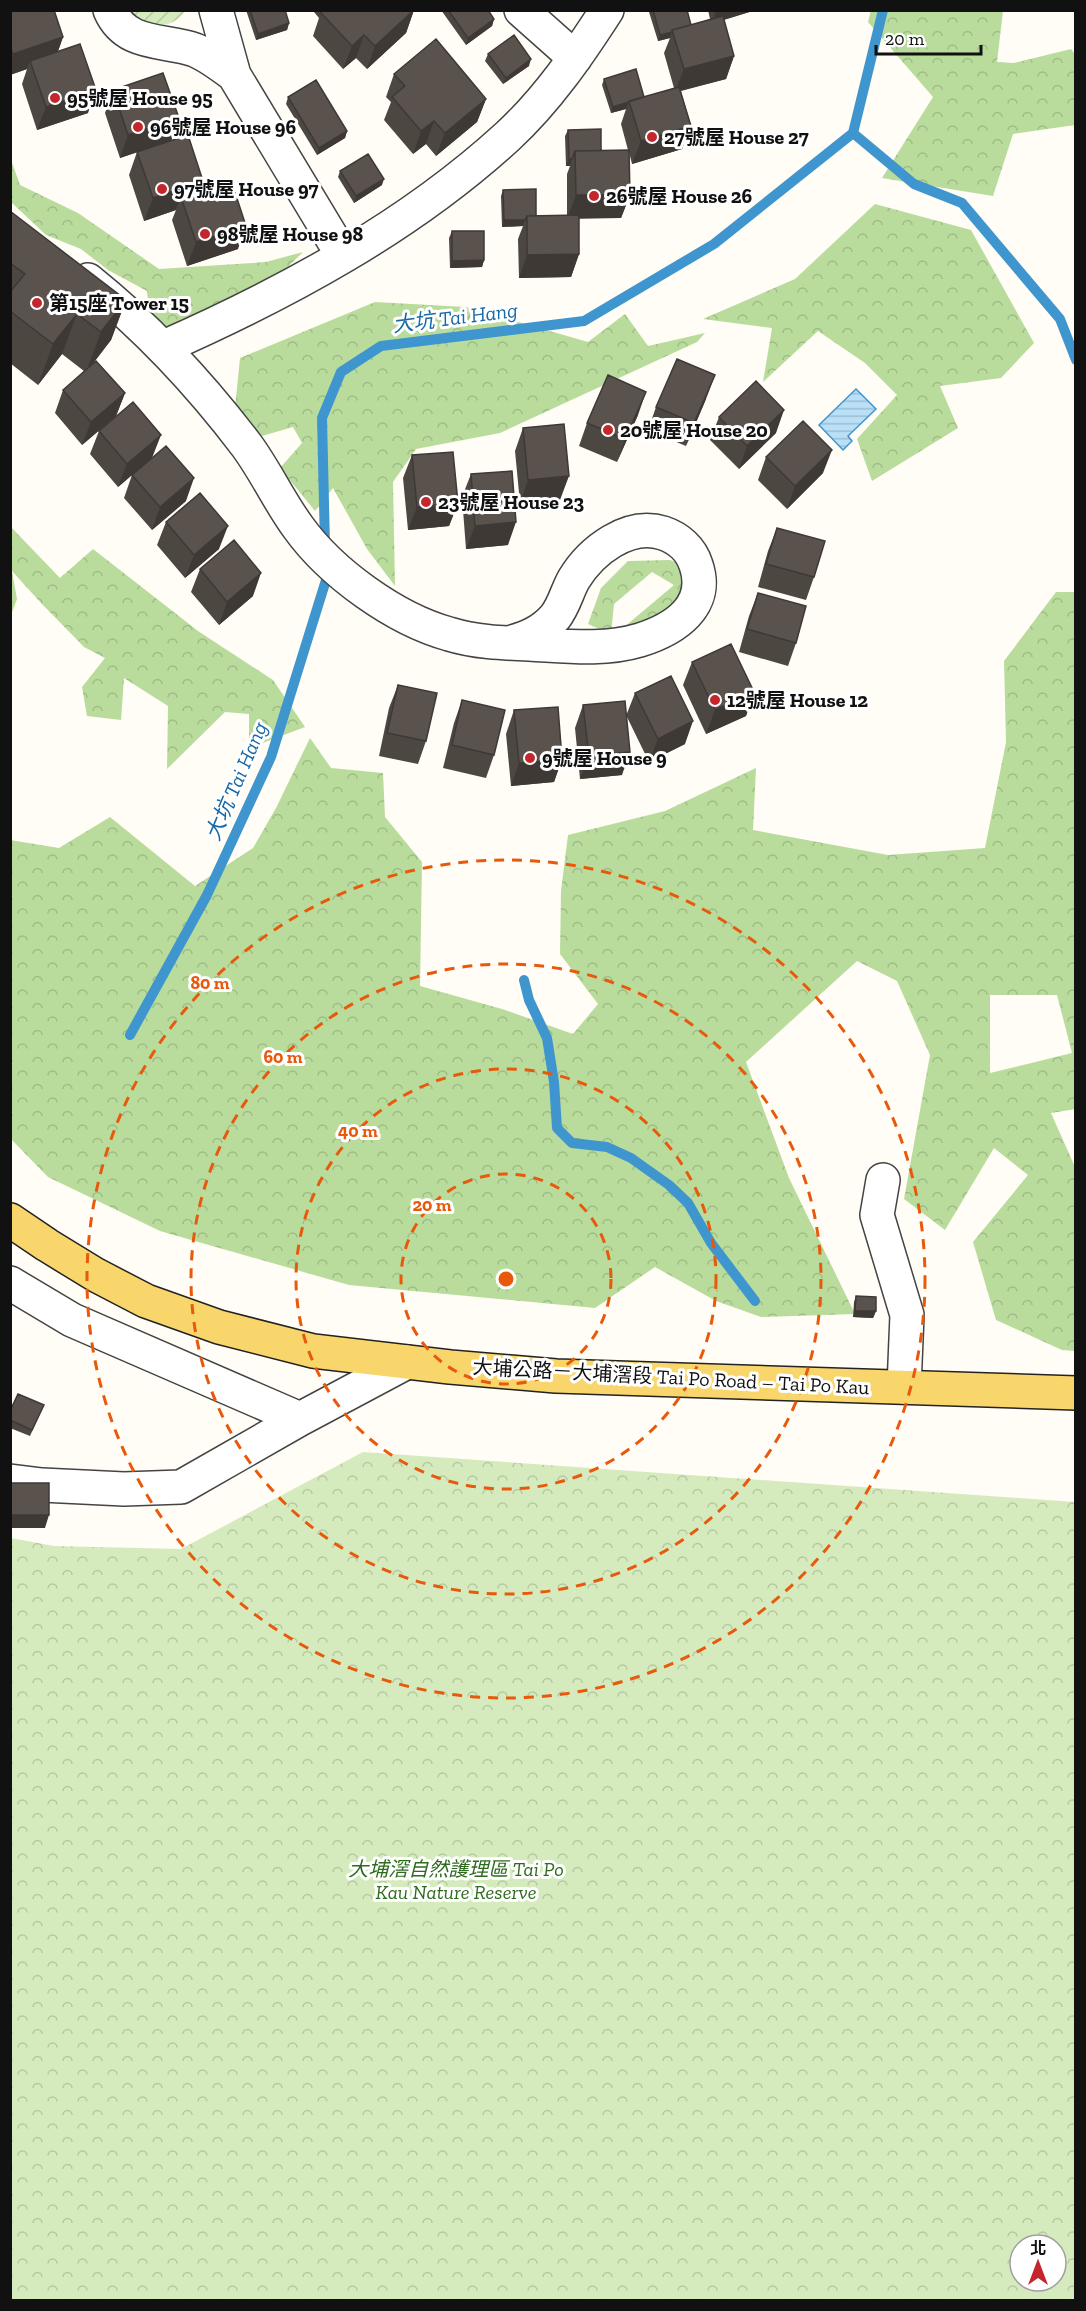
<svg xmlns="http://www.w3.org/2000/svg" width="1086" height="2311" font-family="'Zilla Slab','Noto Sans TC',serif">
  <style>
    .forest { fill: url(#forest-crowns); fill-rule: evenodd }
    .park { fill: url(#park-crowns); fill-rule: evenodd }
    .garden { fill: url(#garden-furrows) }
    .water { fill: url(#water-rules); stroke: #3f96cf; stroke-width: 1.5 }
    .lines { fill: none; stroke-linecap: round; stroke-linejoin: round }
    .stream { stroke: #3f96cf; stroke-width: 10 }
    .minor-casing { stroke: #444; stroke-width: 36 }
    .major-casing { stroke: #222; stroke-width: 36 }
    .minor { stroke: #fff; stroke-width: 33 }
    .major { stroke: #f9d66b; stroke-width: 33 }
    .wall { fill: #4d4742 }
    .shaded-wall { fill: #3f3936 }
    .building { fill: #5a524d; stroke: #3f3936; stroke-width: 1.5 }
    .ring { fill: none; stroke: #e8590c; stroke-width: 3; stroke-dasharray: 10 8 }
    .poi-dot { fill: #c4262e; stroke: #fff; stroke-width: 2 }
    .labels { text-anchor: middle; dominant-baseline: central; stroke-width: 6; stroke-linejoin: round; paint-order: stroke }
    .poi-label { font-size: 20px; font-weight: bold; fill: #111; stroke: #fff; text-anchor: start }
    .street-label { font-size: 20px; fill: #111; stroke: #fff }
    .park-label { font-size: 20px; font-style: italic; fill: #2f6b1f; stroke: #fff }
    .water-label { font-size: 21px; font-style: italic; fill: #1768a6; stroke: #fff }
    .centre { fill: #e8590c; stroke: #fff; stroke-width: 3 }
    .ring-label { font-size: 18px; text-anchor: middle; font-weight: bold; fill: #e8590c; stroke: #fff; stroke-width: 6; stroke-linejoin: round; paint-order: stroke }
  </style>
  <defs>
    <pattern id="forest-crowns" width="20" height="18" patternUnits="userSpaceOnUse" patternTransform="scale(1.5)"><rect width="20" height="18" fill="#b9dc9c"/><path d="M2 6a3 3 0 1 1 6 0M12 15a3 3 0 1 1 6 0" fill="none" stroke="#9ebc85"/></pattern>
    <pattern id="park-crowns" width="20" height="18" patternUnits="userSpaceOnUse" patternTransform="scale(1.5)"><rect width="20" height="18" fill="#d5ebbd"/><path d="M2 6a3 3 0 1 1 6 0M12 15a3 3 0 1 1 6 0" fill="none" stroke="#b6c8a1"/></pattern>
    <pattern id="garden-furrows" width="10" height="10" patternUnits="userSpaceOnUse" patternTransform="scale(1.5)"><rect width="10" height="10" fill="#d5ebbd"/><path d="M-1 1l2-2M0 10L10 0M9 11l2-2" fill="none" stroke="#b6c8a1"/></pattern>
    <pattern id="water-rules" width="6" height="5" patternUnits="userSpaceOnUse" patternTransform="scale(1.5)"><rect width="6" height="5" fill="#b9e0f7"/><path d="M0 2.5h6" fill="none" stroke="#9ebfd3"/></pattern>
  </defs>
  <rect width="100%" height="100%" fill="#fffdf5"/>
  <path class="forest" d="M871,10L1003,11L997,62L1014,63L1071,49L1075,54V125L1013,134L993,196L882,178L933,97L868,22Z
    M10,157L20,185L78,213L159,269L266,262L303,252L232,322L151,329L147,291L108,270L81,249L46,235L11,202Z
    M875,204L971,230L1034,343L1001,378L940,386L958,428L872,481L857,439L897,395L865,363L818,331L763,382L772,328L703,319L795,279Z
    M375,302L466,307L588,342L625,314L648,346L705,333L697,342L500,433L416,449L393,482L395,586L367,549L333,488L315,511L280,468L302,443L293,427L262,436L234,418L240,358Z
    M11,527L60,578L93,549L198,631L273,680L305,727L249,748V714L225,712L167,769L168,706L124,678L121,720L87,716L82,687L105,658L84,647L41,603L12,571L17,599L11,615Z
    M670,560L681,564L687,586L685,622L623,628L674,585L652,572L614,604L611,634L588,624L601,588L628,561Z
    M1056,592H1075L1076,1109L1051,1113L1075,1167V1351L1062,1350L996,1320L973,1242L1028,1175L994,1148L945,1230L904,1199L930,1055L897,981L857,961L746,1062L789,1178L855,1314L761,1317L716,1301L655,1267L595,1308L349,1285L160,1231L48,1177L11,1139L10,840L59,848L110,817L195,886L253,848L276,808L310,738L331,768L383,773L385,817L422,862L420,986L502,1009L573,1034L598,1004L560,954L561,891L568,835L665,811L756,768L753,830L888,855L985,848L1006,742L1004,661ZM990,995H1057L1072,1053L990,1073Z"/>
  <path class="park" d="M363,1452L1075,1502V2300H11V1538L54,1546L181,1549ZM1020,2245H1056V2281H1020Z"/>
  <path class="garden" d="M128,11H185C170,32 144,28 128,11Z"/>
  <path class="water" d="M856,389L876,409L848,436L852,441L843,450L819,425Z"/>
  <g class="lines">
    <path class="stream" d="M853,133L914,184L962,203L1060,319L1076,360
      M325,546L322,418L341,372L381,346L584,321L714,244L853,133L883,10
      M524,980L529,1000L547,1038L554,1082L557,1128L572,1143L607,1147L631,1158L669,1185L688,1203L711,1243L755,1301
      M130,1035L207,895L271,757L326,580V568"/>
    <defs>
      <path id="minor" d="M110,10C126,47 164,39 195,50C209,56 222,66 234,75
        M216,10L234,75L343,256
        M521,10L575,58
        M88,280C149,329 200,384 247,446C266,472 279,501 298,527C331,573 395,619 449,634C475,642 502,643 529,644C566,646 603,651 640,640C675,629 710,606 696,565C691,549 678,538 663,533C628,522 591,551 574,579C567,591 564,606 555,617C542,632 527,638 509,643
        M164,347C286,293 409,227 508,136C547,100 578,55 607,10
        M883,1180L877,1215L907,1315L904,1387
        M10,1283L72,1320L300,1419L407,1362
        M10,1481L42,1485L124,1489L181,1487L300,1419"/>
      <path id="major" d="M10,1220L47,1245L96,1275L146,1301L219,1327L313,1351L450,1367L556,1376L1076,1393"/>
    </defs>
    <use href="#minor" class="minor-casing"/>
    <use href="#major" class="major-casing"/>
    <use href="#minor" class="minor"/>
    <use href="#major" class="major"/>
  </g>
  <path class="wall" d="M10,10L63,37L58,51L88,113L37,130L22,84L27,69L10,75Z
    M246,10H285L289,23L287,30L256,40Z
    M315,10H414L406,33L367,69L356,58L343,69L313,36L319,18L314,12Z
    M441,10H488L494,19L492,26L466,45Z
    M650,10H687L691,25L710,19L708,10H756L724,20L734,56L726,79L681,91L691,126L682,149L632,164L629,152L630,195L621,218H579V254L571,277L519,278L518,239L523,226L502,227L501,196L503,190L536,216L567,215V174L570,166H566L565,136L568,130L601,151L628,150L621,124L626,109L611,113L602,85L604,79L644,97L674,88L664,53L670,38L658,41L649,12Z
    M488,54L529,66L503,84L485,61Z
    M394,74L486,99L477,122L436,156L426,144L413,154L384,120L391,102L386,97Z
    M113,90L179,118L171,141L200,191L238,249L187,266L172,220L176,210L144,221L129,175L137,152L120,158L105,113Z
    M288,97L347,131L345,138L317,155L286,104Z
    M340,171L382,185L354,203L338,177Z
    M10,211L126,300L111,340L92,365L125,393L116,416L82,445L55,413L63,390L84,371L62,354L38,385L10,363Z
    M452,231L484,260L482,267L450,268L449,238Z
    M706,399L686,446L648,430L656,407Z
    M638,415L617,462L579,446L587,423Z
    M719,417L776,433L739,469L710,440Z
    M523,428L560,500L520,503L515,451Z
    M99,431L152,457L186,501L152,530L124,498L132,475L118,487L90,454Z
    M412,455L458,503L449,526L408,530L403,478Z
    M766,457L823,473L787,509L758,480Z
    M471,474L508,545L466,549L462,497Z
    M166,522L219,549L185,578L157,545Z
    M777,528L814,577L806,600L758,587L768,551Z
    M200,569L253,596L219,625L191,592Z
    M758,593L796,643L788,666L739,652L749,616Z
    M692,662L754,692L746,716L706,734L683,685Z
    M398,685L426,741L418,764L379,756L389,708Z
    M635,693L685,744L649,762L627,717L622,775L580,779L575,728L583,705L626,716Z
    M462,700L494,755L486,778L443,768L454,723Z
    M514,710L562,759L554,782L511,786L506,734Z
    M856,1296L876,1311L873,1318L853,1317L854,1302Z
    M44,1405L30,1436L10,1428V1411Z"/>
  <path class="shaded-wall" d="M414,10L406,33L367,69L375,46Z
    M716,10H756L712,23Z
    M494,19L492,26L466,45L468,38Z
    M289,23L287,30L256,40L258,34Z
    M672,32L670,38L658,41L660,35Z
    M364,35L356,58L343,69L352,46Z
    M63,37L55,60L30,61L27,69L10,75V60L13,54Z
    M734,56L726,79L675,92L684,69Z
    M531,59L529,66L503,84L506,78Z
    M96,90L88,113L37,130L46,107Z
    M486,99L477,122L436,156L445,133Z
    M629,103L626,109L611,113L613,107Z
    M179,118L171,141L120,158L128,135Z
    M434,121L426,144L413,154L421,131Z
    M691,126L682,149L632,164L641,141Z
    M347,131L345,138L317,155L319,148Z
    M569,159H572L570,166H566Z
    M384,179L382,185L354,203L356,196Z
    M203,181L195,204L181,197L176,210L144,221L153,198Z
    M576,195H630L621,218L567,219Z
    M504,220H525L523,226L502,227Z
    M246,226L238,249L187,266L196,242Z
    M579,254L571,277L519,278L527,255Z
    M484,260L482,267L450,268L452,261Z
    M126,300L111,340L86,372L101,332Z
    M77,314L62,354L38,385L53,344Z
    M715,375L706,399L686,446L694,423Z
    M646,392L638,415L617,462L625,439Z
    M125,393L116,416L82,445L91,422Z
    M784,410L776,433L739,469L747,446Z
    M161,435L152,458L118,487L127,464Z
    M832,450L823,473L787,509L795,486Z
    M569,476L560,500L520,503L528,480Z
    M194,478L186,501L152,530L160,507Z
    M458,503L449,526L408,530L417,507Z
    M516,522L508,545L466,549L475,526Z
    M228,526L219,549L185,578L194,555Z
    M261,573L253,596L219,625L227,602Z
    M754,692L746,716L706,734L715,710Z
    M693,721L685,744L649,762L658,739Z
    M630,752L622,775L580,779L589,756Z
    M562,759L554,782L511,786L519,763Z
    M855,1311H876L873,1318L853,1317Z
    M10,1515H49L45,1528H10Z"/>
  <path class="building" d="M10,10H54L63,37L13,54L10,47Z
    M250,10H285L289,23L258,34Z
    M323,10H414L375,46L364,35L352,46L321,13Z
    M448,10H488L494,19L468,38Z
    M653,10H687L691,25L672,30V32L660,35Z
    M723,16L734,56L684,69L672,30Z
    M514,35L531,59L506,78L488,54Z
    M436,39L486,99L445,133L434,121L421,131L392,97L405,86L394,74Z
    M80,44L96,90L46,107L30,61Z
    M636,69L644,97L613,107L604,79Z
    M163,73L179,118L128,135L113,90Z
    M316,80L347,131L319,148L288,97Z
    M679,87L691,126L641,141L629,101Z
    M601,129V151H575L572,159H569L568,130Z
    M188,135L203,181L153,198L137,152Z
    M629,150L630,195H576L575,151Z
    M368,154L384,179L356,196L340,171Z
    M231,180L246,226L196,242L181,197Z
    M536,189V216H527L525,220H504L503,190Z
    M10,211L126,300L101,332L77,314L53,344L10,311V292L25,274L10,263Z
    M579,215V254L527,255V216Z
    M452,231H484V260L452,261Z
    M677,359L715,375L694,423L656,407Z
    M96,361L125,393L91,422L63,390Z
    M608,375L646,392L625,439L587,423Z
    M756,381L784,410L747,446L719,417Z
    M133,402L161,435L127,464L99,431Z
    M803,421L832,450L795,486L766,457Z
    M564,424L569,476L528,480L523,428Z
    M166,446L194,478L160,507L132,475Z
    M453,452L458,503L417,507L412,455Z
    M512,471L516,522L475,526L471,474Z
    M200,493L228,526L194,555L166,522Z
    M777,528L825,541L814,577L766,564Z
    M234,540L261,573L227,602L200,569Z
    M758,593L806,606L796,643L747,629Z
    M731,644L754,692L715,710L692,662Z
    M671,676L693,721L658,739L635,693Z
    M398,685L437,693L426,741L387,733Z
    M462,700L505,710L494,755L452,745Z
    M625,701L630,752L589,756L583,705Z
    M558,707L562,759L519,763L514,710Z
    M856,1296L876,1297V1311H855Z
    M18,1394L44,1405L32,1430L10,1420V1411Z
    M10,1483H49V1515H10Z"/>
  <g class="ring">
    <circle cx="506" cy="1279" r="105"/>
    <circle cx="506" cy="1279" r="210"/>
    <circle cx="506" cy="1279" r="315"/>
    <circle cx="506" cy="1279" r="419"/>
  </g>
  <g class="poi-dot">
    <circle cx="55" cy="98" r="6"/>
    <circle cx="138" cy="127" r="6"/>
    <circle cx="652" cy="137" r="6"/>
    <circle cx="162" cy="189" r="6"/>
    <circle cx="594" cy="196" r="6"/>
    <circle cx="205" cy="234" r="6"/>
    <circle cx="37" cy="303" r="6"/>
    <circle cx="608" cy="430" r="6"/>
    <circle cx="426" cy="502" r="6"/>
    <circle cx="715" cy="700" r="6"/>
    <circle cx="530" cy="758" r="6"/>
  </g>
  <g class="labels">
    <g class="poi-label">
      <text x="67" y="98">95號屋 House 95</text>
      <text x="150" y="127">96號屋 House 96</text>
      <text x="664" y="137">27號屋 House 27</text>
      <text x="174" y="189">97號屋 House 97</text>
      <text x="606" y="196">26號屋 House 26</text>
      <text x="217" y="234">98號屋 House 98</text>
      <text x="49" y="303">第15座 Tower 15</text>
      <text x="620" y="430">20號屋 House 20</text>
      <text x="438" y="502">23號屋 House 23</text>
      <text x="727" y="700">12號屋 House 12</text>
      <text x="542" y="758">9號屋 House 9</text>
    </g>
    <g class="street-label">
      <text transform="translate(671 1377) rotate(3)">大埔公路－大埔滘段 Tai Po Road – Tai Po Kau</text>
    </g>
    <g class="park-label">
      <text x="456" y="1869">大埔滘自然護理區 Tai Po<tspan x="456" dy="23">Kau Nature Reserve</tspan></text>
    </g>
    <g class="water-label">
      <text transform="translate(455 317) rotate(-7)">大坑 Tai Hang</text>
      <text transform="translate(236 781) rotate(-67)">大坑 Tai Hang</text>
    </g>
  </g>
  <circle cx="506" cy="1279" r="9" class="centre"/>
  <g class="ring-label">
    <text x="210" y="989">80 m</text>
    <text x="283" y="1063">60 m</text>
    <text x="358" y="1137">40 m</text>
    <text x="432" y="1211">20 m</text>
  </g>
  <rect width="1086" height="2311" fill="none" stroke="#111111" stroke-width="24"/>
  <g transform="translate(1038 2263)"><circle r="28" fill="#ffffff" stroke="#a0a0a0" stroke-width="1.5"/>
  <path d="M0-4.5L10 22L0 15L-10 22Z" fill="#c4262e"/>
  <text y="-9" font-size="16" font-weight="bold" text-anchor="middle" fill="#111111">北</text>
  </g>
  <path d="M876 45v9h105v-9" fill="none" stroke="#111111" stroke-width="3"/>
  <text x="885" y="45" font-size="18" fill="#111111" stroke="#ffffff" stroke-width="4.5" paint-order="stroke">20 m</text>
</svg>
